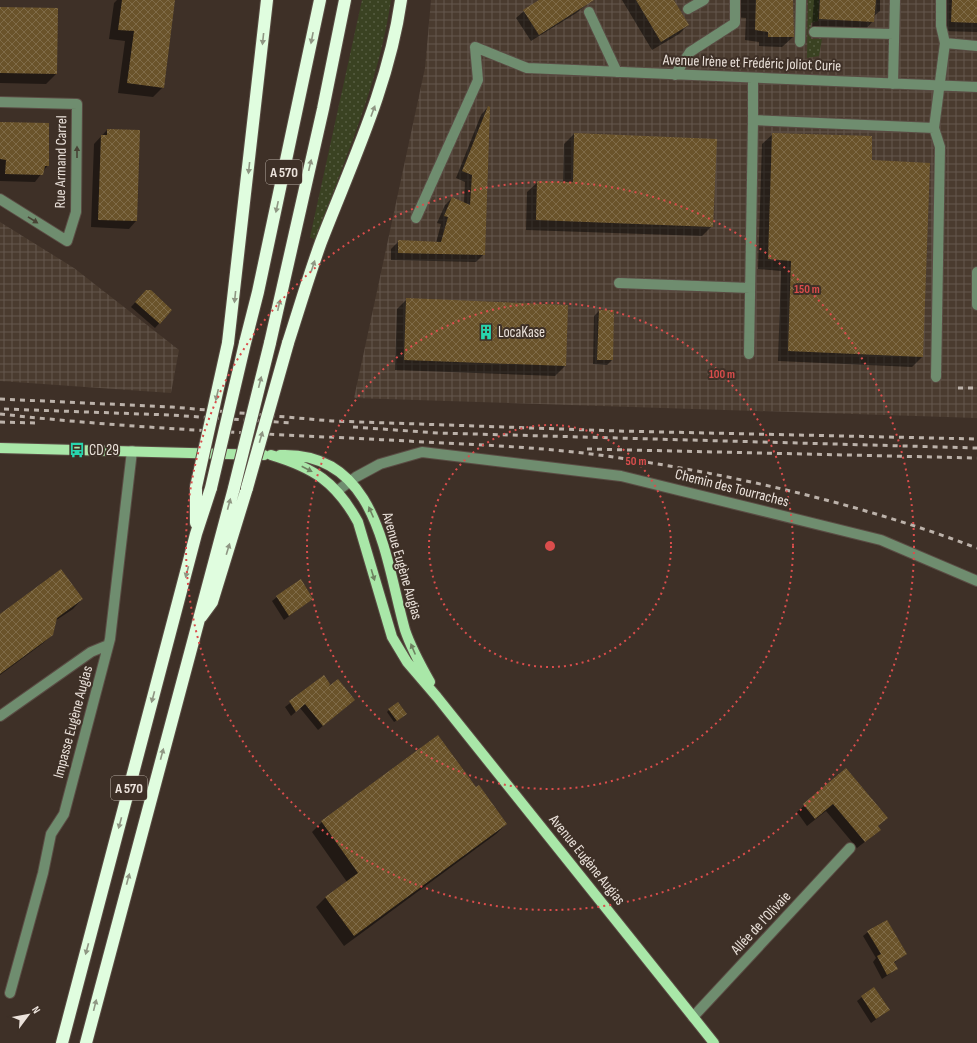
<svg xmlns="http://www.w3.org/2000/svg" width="977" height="1043" font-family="'Sofia Sans Condensed',sans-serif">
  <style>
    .industrial { fill: url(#industrial-grid) }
    .grass { fill: url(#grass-dots) }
    .shadow { fill: #0007 }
    .building { fill: url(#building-cross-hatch) }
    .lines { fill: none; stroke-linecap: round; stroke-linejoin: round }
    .minor-casing { stroke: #5a4c44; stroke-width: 12 }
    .major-casing { stroke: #5a4c44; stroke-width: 12 }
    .highway-casing { stroke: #5a4c44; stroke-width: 14 }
    .minor { stroke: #6f8d6f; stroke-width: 10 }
    .major { stroke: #a9e7a8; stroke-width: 10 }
    .highway { stroke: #e0fddf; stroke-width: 12 }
    .rail { stroke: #bcb2aa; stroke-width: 3; stroke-dasharray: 5 5; stroke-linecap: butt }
    .highway-bridge-casing { stroke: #5a4c44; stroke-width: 14; stroke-linecap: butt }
    .highway-bridge { stroke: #e0fddf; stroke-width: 12 }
    .oneway { fill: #8f9683 }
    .oneway2 { fill: #484335 }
    .oneway3 { fill: #6e8261 }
    .ring { fill: none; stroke: #da4d4c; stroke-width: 2; stroke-dasharray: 2 4 }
    .labels { text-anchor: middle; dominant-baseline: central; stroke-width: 4; stroke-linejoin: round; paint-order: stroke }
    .shield { fill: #3e3027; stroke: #b7ada5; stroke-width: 1 }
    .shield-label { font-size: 14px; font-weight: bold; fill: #ebe2db }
    .street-label { font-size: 15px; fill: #ebe2db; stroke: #3e3027 }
    .poi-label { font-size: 15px; fill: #ebe2db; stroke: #3e3027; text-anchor: start }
    .centre { fill: #da4d4c; stroke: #3e3027; stroke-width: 2 }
    .ring-label { font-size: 12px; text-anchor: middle; font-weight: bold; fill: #da4d4c; stroke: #3e3027; stroke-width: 4; stroke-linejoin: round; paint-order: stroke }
  </style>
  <defs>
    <pattern id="industrial-grid" width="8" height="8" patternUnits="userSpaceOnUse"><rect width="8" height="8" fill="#4a3b2f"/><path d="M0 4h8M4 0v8" fill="none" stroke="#64574d"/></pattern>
    <pattern id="grass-dots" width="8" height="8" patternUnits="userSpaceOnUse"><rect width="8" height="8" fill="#3a4222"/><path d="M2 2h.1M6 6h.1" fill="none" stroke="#575d42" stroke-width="1.8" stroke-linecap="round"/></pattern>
    <pattern id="building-cross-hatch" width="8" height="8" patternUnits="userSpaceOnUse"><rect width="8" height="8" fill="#6a532a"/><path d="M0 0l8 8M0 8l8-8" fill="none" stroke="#7f6b48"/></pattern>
  </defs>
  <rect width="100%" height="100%" fill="#3e3027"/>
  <path class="industrial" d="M431,0H977V418L354,398L425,68Z
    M0,222L74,268L179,350L171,393L0,381Z"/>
  <path class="grass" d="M362,0H391C379,83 344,161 315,240L310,237Z
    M808,0H819L818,21L811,23V39H822L819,56L807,58Z"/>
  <path class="shadow" d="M117,0H174L163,87L153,97L118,93L125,41L109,39L114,3Z
    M541,0H583L586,4L578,12L531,41L516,18L524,11Z
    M622,0H674L688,25L679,34L652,50Z
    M735,0H792L793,37L782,47L759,46V42L745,40L746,18L734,17Z
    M814,0H880V11L874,16L873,21L866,29L812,27Z
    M943,0H977V32L942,31Z
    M0,8L56,74L46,84L0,83Z
    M488,107L484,254L476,262L391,260V249L399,241L436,243L441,224L437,223L445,205L452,198L464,203L465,182L456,178L481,115Z
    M0,123L48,165L35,182L0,181Z
    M107,130L136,221L129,229L91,227L94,144Z
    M574,134L712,226L702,236L526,230L527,192L538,182H563L564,144Z
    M773,134L871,161L929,164L922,357L912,367L778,361L781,271L758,269L762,144Z
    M141,296L171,310L155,328L131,307Z
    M407,299L565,366L555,376L395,370L397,309Z
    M599,311L612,360L607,365L593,364L594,316Z
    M277,597L312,599L284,620L272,601Z
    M82,599L73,609L55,621L52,635L42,644L0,675V615Z
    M324,677L326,689L349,704L318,730L300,708L291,716L285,707Z
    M389,710L404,716L394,722L387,712Z
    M438,736L476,788L506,824L496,834L344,946L316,907L326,897L347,882L312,832L322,822Z
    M846,769L887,818L877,827L880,830L857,848L826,811L807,826L797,812Z
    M868,932L905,954L894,963L897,969L882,979L873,962L876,958L863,936Z
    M862,997L889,1010L871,1023L857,1001Z"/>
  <path class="building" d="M122,0H175L164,88L127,83L134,31L118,30Z
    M539,0H594L539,35L523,10Z
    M636,0H674L689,25L661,42Z
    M756,0H793L794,37H768V32L755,30Z
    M820,0H876L874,22L819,19Z
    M952,0H977V23L951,22Z
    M0,7L58,8L57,74L0,73Z
    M488,106L490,107L485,255L398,253V240L441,242L448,217L444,216L452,197L470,205L472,175L462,171Z
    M0,122L49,123V166H45L43,175L5,174L6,160L0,159Z
    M107,129L140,130L137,221L98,220L101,135H107Z
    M574,133L717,139L713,227L536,220L537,181L573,182Z
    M772,133L872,136V160L930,163L923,357L788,351L791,261L768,259Z
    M146,290H151L172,310L160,324L135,302Z
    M406,298L568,305L566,366L404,360Z
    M599,310H614L613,360H597Z
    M61,569L83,599L57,618L53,635L0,674V614Z
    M301,579L313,599L289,616L276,596Z
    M324,675L330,684L329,686L338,679L355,700L323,726L305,704L296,712L289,701Z
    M398,702L407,714L397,721L388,709Z
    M438,735L476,787L479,785L507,824L354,936L325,897L358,873L321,821Z
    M846,768L888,818L878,826L881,830L865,842L833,804L815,819L803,804Z
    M887,920L907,954L894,962L898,969L887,975L877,956L881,954L867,931Z
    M874,987L890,1010L876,1019L861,996Z"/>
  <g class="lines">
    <defs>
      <path id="minor" d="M941,0V26L945,43
        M688,9L704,0
        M589,12L617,72
        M814,32L894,34
        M800,42L801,0
        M675,75L690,52L735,23V0
        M753,78V120L934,128L945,43L977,46
        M893,84L895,0
        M0,102L77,104L76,212L67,241L0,199
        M934,128L940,147L936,377
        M416,218L478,80L475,47L527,68L977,87
        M977,272V305
        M619,283L750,288
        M749,354L753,120
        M337,491L356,477L380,464L422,452L621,476L881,540L977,581
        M0,716L91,652L108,645
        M10,993L43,873L51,834L64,814L110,639L132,451
        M693,1017L850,848"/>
      <path id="major" d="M0,448L264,455
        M271,455C314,468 336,482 358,522L392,637L407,662L437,697L714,1043
        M280,455C378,451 385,559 405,630C411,648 421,666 430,682"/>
      <path id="highway" d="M228,343L267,0
        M245,343L258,292L320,0
        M270,343L323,109L345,0
        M288,343C299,309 309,275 321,242C352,162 389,85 401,0
        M196,487V523
        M201,617L212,602L247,488
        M62,1043L196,534L211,488
        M86,1043L234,488"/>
    </defs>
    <use href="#minor" class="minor-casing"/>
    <use href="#major" class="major-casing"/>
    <use href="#highway" class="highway-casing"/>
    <use href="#minor" class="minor"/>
    <use href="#major" class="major"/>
    <use href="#highway" class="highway"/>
    <path class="rail" d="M958,388H977
      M0,399L172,407L332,421L618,431L977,439
      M4,409L170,415L292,423
      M0,414C135,429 271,434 407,441C478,445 550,447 620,458C740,476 864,505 977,548
      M0,422L35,423
      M353,427L438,433L977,448
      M587,449L977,458"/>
    <defs>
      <path id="highway-bridge" d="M196,487L228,343
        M211,488L245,343
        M234,488L270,343
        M247,488L288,343"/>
    </defs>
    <use href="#highway-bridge" class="highway-bridge-casing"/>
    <use href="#highway-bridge" class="highway-bridge"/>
  </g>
  <defs><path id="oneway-solid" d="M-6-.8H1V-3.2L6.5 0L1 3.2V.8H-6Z"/></defs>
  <g class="oneway">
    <use href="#oneway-solid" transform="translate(312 38) rotate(101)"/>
    <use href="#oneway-solid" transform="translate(263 39) rotate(96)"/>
    <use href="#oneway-solid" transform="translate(373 111) rotate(-70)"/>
    <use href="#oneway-solid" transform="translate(310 165) rotate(-77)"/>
    <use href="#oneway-solid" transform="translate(249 168) rotate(96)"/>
    <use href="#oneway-solid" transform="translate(277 207) rotate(102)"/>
    <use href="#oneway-solid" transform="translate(313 266) rotate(-72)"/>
    <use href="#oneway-solid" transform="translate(235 297) rotate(96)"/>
    <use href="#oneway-solid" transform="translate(279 305) rotate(-77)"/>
    <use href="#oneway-solid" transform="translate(260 382) rotate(-76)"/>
    <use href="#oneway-solid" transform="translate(217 395) rotate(103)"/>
    <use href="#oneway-solid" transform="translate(261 437) rotate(-74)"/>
    <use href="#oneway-solid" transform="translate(229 504) rotate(-75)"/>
    <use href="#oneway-solid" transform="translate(228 549) rotate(-73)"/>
    <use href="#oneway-solid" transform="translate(187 572) rotate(105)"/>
    <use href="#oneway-solid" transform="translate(153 697) rotate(105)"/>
    <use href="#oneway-solid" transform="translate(162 754) rotate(-75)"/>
    <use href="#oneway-solid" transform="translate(120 823) rotate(105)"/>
    <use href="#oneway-solid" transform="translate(128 879) rotate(-75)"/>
    <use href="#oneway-solid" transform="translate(87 949) rotate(105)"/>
    <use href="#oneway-solid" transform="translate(95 1005) rotate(-76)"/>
  </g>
  <g class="oneway2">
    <use href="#oneway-solid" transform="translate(77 152) rotate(-90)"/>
    <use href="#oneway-solid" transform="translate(33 220) rotate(32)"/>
  </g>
  <g class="oneway3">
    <use href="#oneway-solid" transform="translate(307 469) rotate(27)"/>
    <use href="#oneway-solid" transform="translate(371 512) rotate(-114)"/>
    <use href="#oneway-solid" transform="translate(373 575) rotate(73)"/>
    <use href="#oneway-solid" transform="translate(413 649) rotate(-113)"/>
  </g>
  <g class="ring">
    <circle cx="550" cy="546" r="121"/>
    <circle cx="550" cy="546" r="243"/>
    <circle cx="550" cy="546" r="364"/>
  </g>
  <defs>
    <symbol id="building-bare" viewBox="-9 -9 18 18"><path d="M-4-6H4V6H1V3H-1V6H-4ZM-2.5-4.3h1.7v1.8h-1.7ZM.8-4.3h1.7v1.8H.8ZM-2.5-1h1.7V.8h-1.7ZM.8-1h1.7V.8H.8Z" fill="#28d5ad" stroke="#3e3027" stroke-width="2.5" paint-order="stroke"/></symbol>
    <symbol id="bus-bare" viewBox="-9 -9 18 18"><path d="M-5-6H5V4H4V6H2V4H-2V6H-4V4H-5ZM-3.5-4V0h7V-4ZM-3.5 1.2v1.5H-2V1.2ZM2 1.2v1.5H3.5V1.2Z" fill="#28d5ad" stroke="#3e3027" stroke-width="2.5" paint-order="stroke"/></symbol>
  </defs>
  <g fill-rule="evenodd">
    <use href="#building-bare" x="475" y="321" width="22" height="22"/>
    <use href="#bus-bare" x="66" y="439" width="22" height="22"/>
  </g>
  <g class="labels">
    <g class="shield">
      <rect x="266" y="160" width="36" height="24" rx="3"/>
      <rect x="111" y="776" width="36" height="24" rx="3"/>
    </g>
    <g class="shield-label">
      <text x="284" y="172">A 570</text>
      <text x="129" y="788">A 570</text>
    </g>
    <g class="street-label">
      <text transform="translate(752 63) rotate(2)">Avenue Irène et Frédéric Joliot Curie</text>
      <text transform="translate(61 162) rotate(-89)">Rue Armand Carrel</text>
      <text transform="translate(732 488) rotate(14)">Chemin des Tourraches</text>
      <text transform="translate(402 566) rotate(74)">Avenue Eugène Augias</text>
      <text transform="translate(73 722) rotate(-75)">Impasse Eugène Augias</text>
      <text transform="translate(587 860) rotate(51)">Avenue Eugène Augias</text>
      <text transform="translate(761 923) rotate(-47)">Allée de l'Olivaie</text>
    </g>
    <g class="poi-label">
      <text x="498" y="332">LocaKase</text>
      <text x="89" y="450">CD 29</text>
    </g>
  </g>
  <circle cx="550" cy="546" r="6" class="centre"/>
  <g class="ring-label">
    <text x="807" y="293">150 m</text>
    <text x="722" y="378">100 m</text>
    <text x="636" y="465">50 m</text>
  </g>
  <g transform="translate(28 1015) rotate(58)" stroke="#3e3027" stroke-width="3" paint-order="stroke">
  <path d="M0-3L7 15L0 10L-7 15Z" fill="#ebe2db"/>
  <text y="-6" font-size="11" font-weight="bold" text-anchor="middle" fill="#ebe2db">N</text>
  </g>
</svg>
